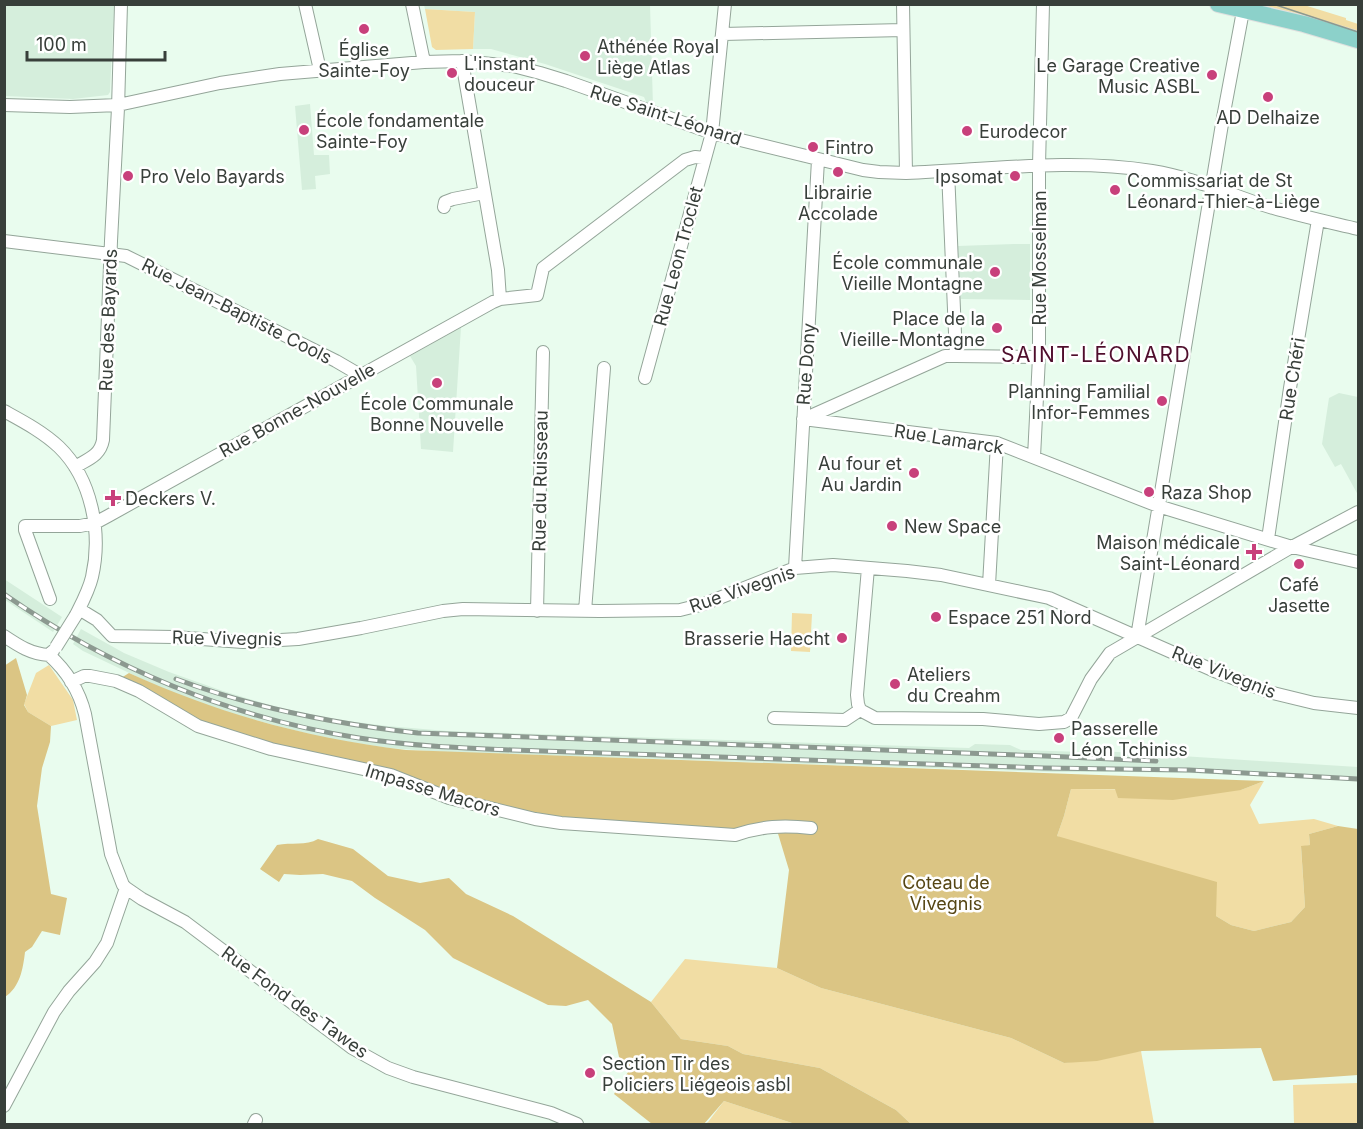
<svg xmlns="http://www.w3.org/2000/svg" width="1363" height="1129" font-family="Inter,sans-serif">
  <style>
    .built { fill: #d5eedc }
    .green { fill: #f1dda4 }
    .forest { fill: #dbc584 }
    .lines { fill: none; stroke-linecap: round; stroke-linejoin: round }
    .minor-casing { stroke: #94a599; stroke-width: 14 }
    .major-casing { stroke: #dfe0df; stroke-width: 18 }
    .minor { stroke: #fff; stroke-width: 12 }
    .major { stroke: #8cd1ca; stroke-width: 16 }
    .tram { stroke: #8c9990; stroke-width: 1.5 }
    .rail-casing { stroke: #8c9990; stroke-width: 5 }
    .rail { stroke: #fff; stroke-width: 3; stroke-dasharray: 9; stroke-linecap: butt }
    .minor-bridge-casing { stroke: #94a599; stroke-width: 14; stroke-linecap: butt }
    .minor-bridge { stroke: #fff; stroke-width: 12 }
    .poi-dot { fill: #c8407b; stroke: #fff; stroke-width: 2 }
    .labels { text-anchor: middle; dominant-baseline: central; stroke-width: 5; stroke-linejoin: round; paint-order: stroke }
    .poi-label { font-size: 18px; fill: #383f3a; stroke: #fff; text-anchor: start }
    .street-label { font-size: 18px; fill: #383f3a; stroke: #fff }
    .park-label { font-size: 18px; fill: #554513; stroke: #fff }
    .quarter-label { font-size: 21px; letter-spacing: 1.5px; fill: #4f0e2c; stroke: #fff }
  </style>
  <rect width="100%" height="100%" fill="#e9fcee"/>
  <path class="built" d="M4,5H114L110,92L108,95L73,99L5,96Z
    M424,5H650L653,106L647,104L644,97L545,64L491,49H473L475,12L425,9Z
    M310,104L314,155H329L330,174L315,176L316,189L302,190L295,106Z
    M1014,244H1030V300L961,299L958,246Z
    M461,327L453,452L421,449L416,366L410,356Z
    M1339,393L1358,397V495L1341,464L1335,467L1322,444L1329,398Z
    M4,579L62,617L53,632L5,600Z
    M81,629L124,653L169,672L223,691L276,707L332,719L387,726L447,731L969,748L975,744L1010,745L1021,750L1082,752L1086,750L1358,767V781L1244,774L1129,772H1053L444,752L388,748L330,739L273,725L217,709L163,689L83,651L73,644Z"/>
  <path class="green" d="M1264,5H1304L1346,18V20L1358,24V34Z
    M425,9L475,12L473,49L436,50L432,47Z
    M792,613L812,614L810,652L791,651Z
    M49,665L73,700L77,720L51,726L28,712L24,704L36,673Z
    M1264,781L1250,805L1259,824L1314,819L1338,826L1309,834L1310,845L1301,847L1305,907L1291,922L1254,931L1231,925L1216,916L1057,836L1064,816L1071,789L1241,790Z
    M685,959L777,968L821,988L1011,1038L1064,1063L1141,1051L1154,1124H911L896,1110L820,1068L743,1054L728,1046L681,1039L651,1002Z
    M1358,1083V1124H1294L1293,1085Z
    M724,1101L795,1124H704L708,1122Z"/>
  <path class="forest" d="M16,658L27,695L24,705L28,712L51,726L50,742L42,768L37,806L51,894L67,898L60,935L42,931L32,947L25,952C23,969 20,987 5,997L4,666Z
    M129,673C219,714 308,738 406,750L1264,781L1241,790L1173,800L1118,798L1115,789H1071L1064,816L1057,836L1217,882L1216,916L1231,925L1254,931L1291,922L1305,907L1301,846L1310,845L1309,834L1338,826L1358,829V1075L1273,1081L1261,1048L1142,1051L1097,1061L1064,1063L1011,1038L821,988L777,968L789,870L776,827L735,835L556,816L500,806L263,742L200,722L121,678Z
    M318,839L353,849L388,876L420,883L449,878L466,894L513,916L651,1002L681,1039L728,1046L743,1054L820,1068L896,1110L911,1124H795L724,1101L704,1124H652L614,1094L630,1069L619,1057L612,1024L588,1000L566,1006L548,1005L453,958L425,930L375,898L352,881L323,874L300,875L284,874L279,882L260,869L277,845C291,842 306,846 318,839Z"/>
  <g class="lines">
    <defs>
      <path id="minor" d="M305,4L320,70
        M412,4L424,62
        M903,4L906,173
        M723,34L903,30
        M462,61L498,270L500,299
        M4,105L70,107L118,105L220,83L280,74L424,62L462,61L513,66L540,73L566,81L712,133L863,170L879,172L906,173C988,170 1070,158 1152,171C1189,177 1222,191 1257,203C1290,214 1324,221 1358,229
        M948,171L956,356L1039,357
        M444,207L445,202L453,199L484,193
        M4,241L126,256L336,361L360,375
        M645,378L712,133L725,4
        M4,411C24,422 43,432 59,447C92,479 102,533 92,577C89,590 82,603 76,615
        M803,419L997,443L1158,506L1292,547L1358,562
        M804,419L945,356H956
        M1034,457L1039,357V165L1043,4
        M75,467C88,459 100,456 103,440L111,241L118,108L121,4
        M1268,539L1290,388L1318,220
        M795,568L818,160
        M989,585L997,443
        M50,599L25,530V526H80L95,523L108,516L493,302L500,299L537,295L543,268L685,160L695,157L705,158
        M79,609L97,620L112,636L174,637L243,642L298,639L361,628L443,611L463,609L600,611L680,610L704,604L795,568L833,565L907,571L941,575L1049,598L1217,672L1269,692L1314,703L1358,708
        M537,611L543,352
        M585,611L604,368
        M4,636C19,646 31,654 49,655L53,651
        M1137,637L1223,118L1243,11
        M49,655C68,672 79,690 85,714L111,854L123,885L126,888L142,899L185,922L352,1048L388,1068L413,1077L551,1113L577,1124
        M71,682L84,676H90L116,681L139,691L198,726L271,749L391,775L449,798L535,819L561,823L735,835C762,826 783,825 811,828
        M860,710L875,718L983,719L1039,724L1064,722L1071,718L1091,679L1110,653L1288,549L1358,512
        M860,710L858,704L857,695L868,568
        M774,718L845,720L860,710
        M4,1106L54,1012L69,991L95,962L107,943L126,888
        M254,1124L256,1120"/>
      <path id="major" d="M1218,4L1304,24L1358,40"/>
    </defs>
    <use href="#minor" class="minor-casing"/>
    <use href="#major" class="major-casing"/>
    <use href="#minor" class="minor"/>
    <use href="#major" class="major"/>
    <path class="tram" d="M1273,4L1358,32"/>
    <defs>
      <path id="rail" d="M4,594C110,668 231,718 359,738C410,746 462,748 513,750L1044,768L1189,770L1358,779
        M176,679C254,708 335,724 418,733L1045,756L1156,761"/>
    </defs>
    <use href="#rail" class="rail-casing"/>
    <use href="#rail" class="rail"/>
    <defs>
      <path id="minor-bridge" d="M56,647L76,615"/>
    </defs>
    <use href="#minor-bridge" class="minor-bridge-casing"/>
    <use href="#minor-bridge" class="minor-bridge"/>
  </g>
  <g class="poi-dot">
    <circle cx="364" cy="29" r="6"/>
    <circle cx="585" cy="56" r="6"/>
    <circle cx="452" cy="73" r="6"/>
    <circle cx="1212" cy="75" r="6"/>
    <circle cx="1268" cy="97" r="6"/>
    <circle cx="304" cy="130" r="6"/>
    <circle cx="967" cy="131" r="6"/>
    <circle cx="813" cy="147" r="6"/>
    <circle cx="838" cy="172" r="6"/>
    <circle cx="128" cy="176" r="6"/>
    <circle cx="1015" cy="176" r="6"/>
    <circle cx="1115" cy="190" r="6"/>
    <circle cx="995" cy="272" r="6"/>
    <circle cx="997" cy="328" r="6"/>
    <circle cx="437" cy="383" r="6"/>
    <circle cx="1162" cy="401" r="6"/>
    <circle cx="914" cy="473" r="6"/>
    <circle cx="1149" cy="492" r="6"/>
    <path d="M110 489h6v6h6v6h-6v6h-6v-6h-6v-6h6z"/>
    <circle cx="892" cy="526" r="6"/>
    <path d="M1251 543h6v6h6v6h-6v6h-6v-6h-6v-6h6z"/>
    <circle cx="1299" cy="564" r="6"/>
    <circle cx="936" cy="617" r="6"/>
    <circle cx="842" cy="638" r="6"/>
    <circle cx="895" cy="684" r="6"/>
    <circle cx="1059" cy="738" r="6"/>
    <circle cx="590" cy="1073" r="6"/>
  </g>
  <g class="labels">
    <g class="poi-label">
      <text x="597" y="46">Athénée Royal<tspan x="597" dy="21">Liège Atlas</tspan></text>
      <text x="364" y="49" text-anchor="middle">Église<tspan x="364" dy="21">Sainte-Foy</tspan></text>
      <text x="464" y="63">L'instant<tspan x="464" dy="21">douceur</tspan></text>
      <text x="1200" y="65" text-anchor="end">Le Garage Creative<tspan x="1200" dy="21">Music ASBL</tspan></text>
      <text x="1268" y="117" text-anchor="middle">AD Delhaize</text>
      <text x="316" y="120">École fondamentale<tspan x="316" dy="21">Sainte-Foy</tspan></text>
      <text x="979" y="131">Eurodecor</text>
      <text x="825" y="147">Fintro</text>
      <text x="140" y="176">Pro Velo Bayards</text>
      <text x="1003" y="176" text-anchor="end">Ipsomat</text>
      <text x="1127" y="180">Commissariat de St<tspan x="1127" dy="21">Léonard-Thier-à-Liège</tspan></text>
      <text x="838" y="192" text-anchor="middle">Librairie<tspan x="838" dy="21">Accolade</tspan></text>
      <text x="983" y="262" text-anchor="end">École communale<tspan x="983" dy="21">Vieille Montagne</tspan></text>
      <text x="985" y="318" text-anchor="end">Place de la<tspan x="985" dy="21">Vieille-Montagne</tspan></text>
      <text x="1150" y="391" text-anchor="end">Planning Familial<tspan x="1150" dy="21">Infor-Femmes</tspan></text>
      <text x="437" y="403" text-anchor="middle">École Communale<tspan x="437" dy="21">Bonne Nouvelle</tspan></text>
      <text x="902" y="463" text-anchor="end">Au four et<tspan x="902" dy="21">Au Jardin</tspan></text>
      <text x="1161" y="492">Raza Shop</text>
      <text x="125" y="498">Deckers V.</text>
      <text x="904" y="526">New Space</text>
      <text x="1240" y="542" text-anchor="end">Maison médicale<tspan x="1240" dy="21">Saint-Léonard</tspan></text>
      <text x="1299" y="584" text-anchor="middle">Café<tspan x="1299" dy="21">Jasette</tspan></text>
      <text x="948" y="617">Espace 251 Nord</text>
      <text x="830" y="638" text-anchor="end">Brasserie Haecht</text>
      <text x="907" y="674">Ateliers<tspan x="907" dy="21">du Creahm</tspan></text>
      <text x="1071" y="728">Passerelle<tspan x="1071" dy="21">Léon Tchiniss</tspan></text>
      <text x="602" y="1063">Section Tir des<tspan x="602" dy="21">Policiers Liégeois asbl</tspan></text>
    </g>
    <g class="street-label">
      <text transform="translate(666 115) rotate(18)">Rue Saint-Léonard</text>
      <text transform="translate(678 256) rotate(-75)">Rue Leon Troclet</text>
      <text transform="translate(1039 258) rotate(-90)">Rue Mosselman</text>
      <text transform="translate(237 311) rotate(27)">Rue Jean-Baptiste Cools</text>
      <text transform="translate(108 320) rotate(-88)">Rue des Bayards</text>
      <text transform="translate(806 364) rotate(-86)">Rue Dony</text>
      <text transform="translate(1292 379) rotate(-81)">Rue Chéri</text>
      <text transform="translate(297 410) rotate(-29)">Rue Bonne-Nouvelle</text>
      <text transform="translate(949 439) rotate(9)">Rue Lamarck</text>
      <text transform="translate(540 481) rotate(-89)">Rue du Ruisseau</text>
      <text transform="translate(742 589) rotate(-19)">Rue Vivegnis</text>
      <text transform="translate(227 638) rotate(1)">Rue Vivegnis</text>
      <text transform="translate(1224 672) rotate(22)">Rue Vivegnis</text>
      <text transform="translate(433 790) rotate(17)">Impasse Macors</text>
      <text transform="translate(295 1002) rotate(36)">Rue Fond des Tawes</text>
    </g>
    <g class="park-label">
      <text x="946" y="882">Coteau de<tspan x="946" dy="21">Vivegnis</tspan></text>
    </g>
    <g class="quarter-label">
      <text x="1096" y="354">SAINT-LÉONARD</text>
    </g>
  </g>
  <rect width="1363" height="1129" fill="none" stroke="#383f3a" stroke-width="12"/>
  <path d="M27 51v9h138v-9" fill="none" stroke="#383f3a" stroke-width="3"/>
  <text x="36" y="51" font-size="18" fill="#383f3a" stroke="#ffffff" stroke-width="4.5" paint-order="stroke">100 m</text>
</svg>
